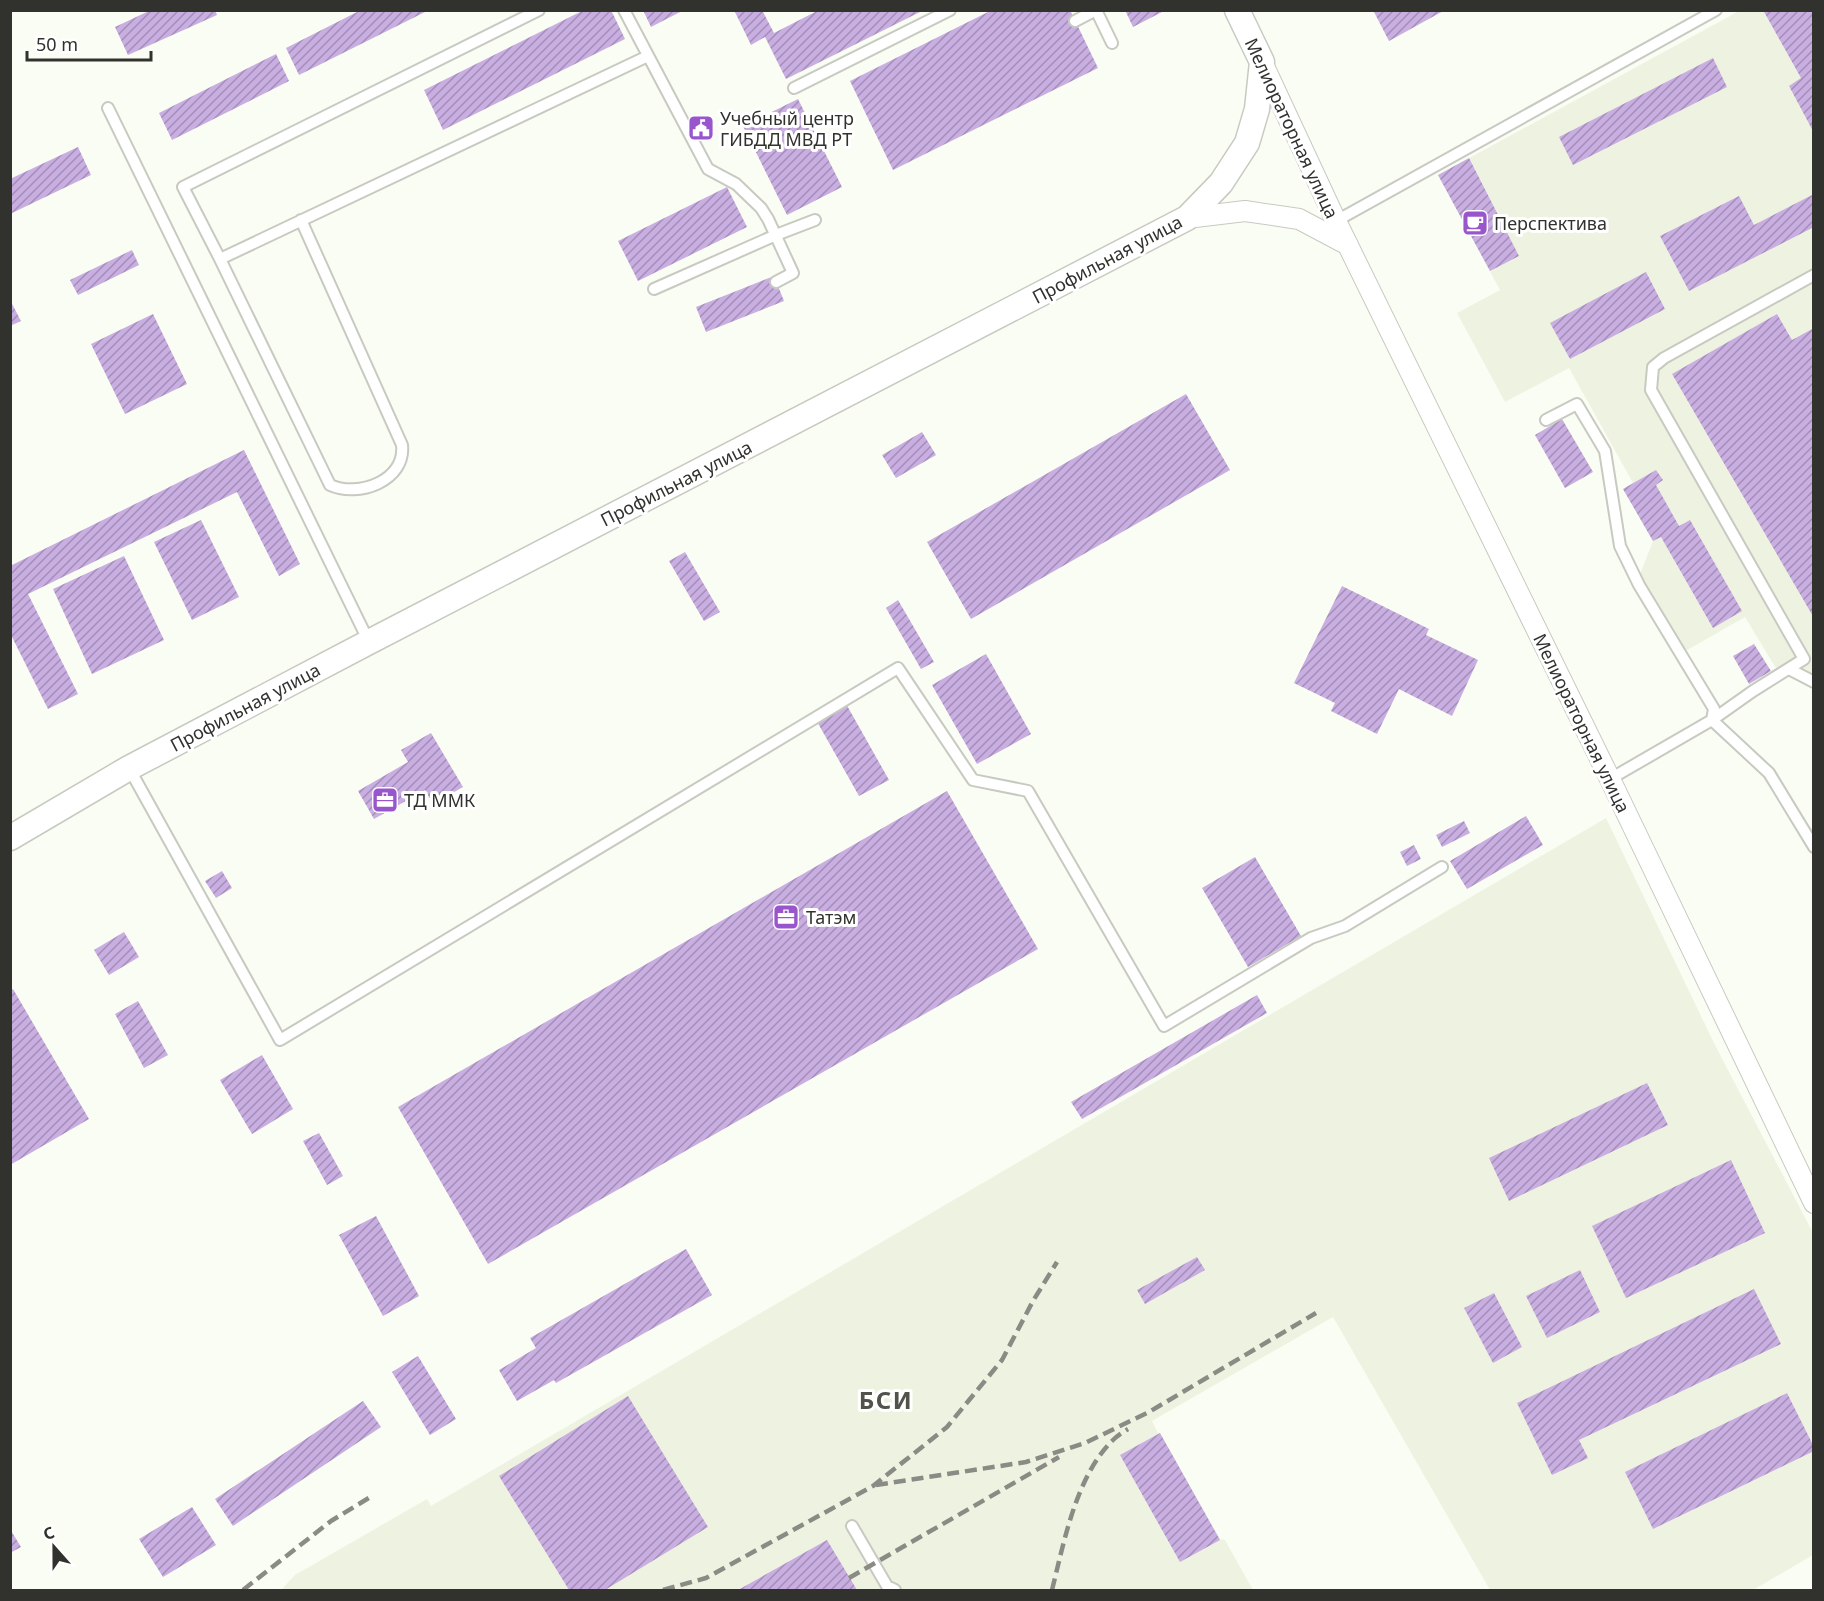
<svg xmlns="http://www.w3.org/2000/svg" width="1824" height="1601" font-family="'Noto Sans',sans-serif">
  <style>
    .built { fill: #eef3e1 }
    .building { fill: url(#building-hatch) }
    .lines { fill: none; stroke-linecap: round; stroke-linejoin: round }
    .service-casing { stroke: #c7cac0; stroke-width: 14 }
    .minor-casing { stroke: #c7cac0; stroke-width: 22 }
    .tertiary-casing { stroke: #c7cac0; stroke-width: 27 }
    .service { stroke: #fff; stroke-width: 10 }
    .minor { stroke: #fff; stroke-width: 20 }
    .tertiary { stroke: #fff; stroke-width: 24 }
    .rail { stroke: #898b84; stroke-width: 4.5; stroke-dasharray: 12 6; stroke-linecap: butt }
    .labels { text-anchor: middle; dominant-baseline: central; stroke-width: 6; stroke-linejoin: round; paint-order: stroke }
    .poi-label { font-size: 18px; fill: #31322e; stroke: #fff; text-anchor: start }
    .street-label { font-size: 18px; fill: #31322e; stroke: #fff }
    .district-label { font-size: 24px; font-weight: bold; letter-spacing: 1.5px; fill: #51534b; stroke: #fff }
  </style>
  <defs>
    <pattern id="building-hatch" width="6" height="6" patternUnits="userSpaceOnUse" patternTransform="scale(1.5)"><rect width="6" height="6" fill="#c9aee2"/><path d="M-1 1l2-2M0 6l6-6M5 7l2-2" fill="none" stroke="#a48eb8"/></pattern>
  </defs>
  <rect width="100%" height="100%" fill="#fafdf3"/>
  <path class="built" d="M1739,11H1813V683L1780,675L1745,617L1675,657L1635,587L1653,541L1623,489L1633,483L1569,368L1505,402L1457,313L1500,290L1438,175Z
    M1606,818L1714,1043L1813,1233V1555L1753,1590H1490L1333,1317L1152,1421L1158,1433H1160L1220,1539L1225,1540L1253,1590H281L295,1575L427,1499L431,1506Z"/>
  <path class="building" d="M151,10H215L217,15L128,55L115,27Z
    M361,10H429L299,75L286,48Z
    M584,10H611L625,39L443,130L424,90Z
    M643,10H684L651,27Z
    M734,10H762L774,33L819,10H924L786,79L765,37L751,45Z
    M992,10H1070L1098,68L893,170L850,81Z
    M1125,10H1161L1162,12L1133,27Z
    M1373,10H1445L1389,41Z
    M1763,10H1814V133L1789,86L1801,78Z
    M276,54L289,81L172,140L159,113Z
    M1713,58L1727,87L1573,165L1559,137Z
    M798,99L842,187L787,215L743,126Z
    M78,147L91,175L10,214V179Z
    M1469,158L1519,256L1490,271L1438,175Z
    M727,187L747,227L638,281L618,241Z
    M1814,194V227L1689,291L1660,236L1739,196L1754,225Z
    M132,250L139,265L78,295L70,280Z
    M1646,272L1665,309L1570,359L1550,323Z
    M774,276L784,301L706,332L696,307Z
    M10,300L21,321L10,326Z
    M153,314L187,384L125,414L91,344Z
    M1777,314L1792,340L1814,328V618L1672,374Z
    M1186,394L1230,470L971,619L927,542Z
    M1562,419L1593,472L1565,488L1535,435Z
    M922,432L936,455L896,478L882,455Z
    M244,450L300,564L279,576L237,492L28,594L78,694L48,709L10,633V566Z
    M1656,470L1663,480L1656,485L1679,526L1690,520L1742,611L1713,628L1661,537L1653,541L1623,489Z
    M201,520L239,597L192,620L154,542Z
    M685,552L720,612L704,621L669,561Z
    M124,556L164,640L92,674L53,589Z
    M1342,586L1429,629L1426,635L1478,660L1452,716L1399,689L1377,734L1331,711L1335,703L1294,683Z
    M898,600L934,662L921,669L886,608Z
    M1754,644L1771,671L1749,684L1733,656Z
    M986,654L1031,734L977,764L932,685Z
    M845,702L889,780L859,796L815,718Z
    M431,733L463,787L433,804L425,790L374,819L358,791L408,762L401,750Z
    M947,791L1038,949L488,1264L398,1107Z
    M1526,816L1543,845L1467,889L1450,861Z
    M1464,821L1470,833L1442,847L1436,835Z
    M1414,845L1421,859L1407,866L1400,852Z
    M1255,857L1301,936L1248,967L1202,888Z
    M222,871L232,888L216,898L205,881Z
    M124,932L139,957L109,975L94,950Z
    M13,989L89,1119L10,1165V991Z
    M1257,995L1267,1013L1082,1119L1071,1102Z
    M138,1001L168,1055L144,1068L115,1014Z
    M262,1055L293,1109L252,1134L220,1080Z
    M1647,1083L1668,1125L1509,1201L1489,1158Z
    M319,1133L343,1176L327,1185L303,1141Z
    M1731,1160L1765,1233L1626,1298L1592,1226Z
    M376,1216L419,1296L383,1316L339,1235Z
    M686,1249L712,1295L556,1383L554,1380L517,1401L499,1370L536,1348L530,1338Z
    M1197,1257L1205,1270L1145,1304L1137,1290Z
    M1580,1270L1600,1312L1547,1338L1526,1296Z
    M1754,1289L1781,1344L1579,1440L1588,1458L1552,1475L1517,1403Z
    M1494,1293L1522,1347L1493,1363L1464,1308Z
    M418,1356L456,1419L430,1435L392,1372Z
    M1787,1393L1814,1447V1451L1653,1529L1625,1472Z
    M628,1396L708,1527L605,1590H569L499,1476Z
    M363,1401L381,1427L233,1526L215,1499Z
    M1160,1433L1220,1540L1180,1562L1120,1455Z
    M192,1507L216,1545L163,1577L139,1539Z
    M10,1529L21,1547L10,1553Z
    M827,1540L857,1590H738Z"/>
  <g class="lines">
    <defs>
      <path id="service" d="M624,10L708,169L736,184L761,208L768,219L793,273L776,282
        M1096,10L1112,43
        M1075,21L1096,10
        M794,88L950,10
        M108,108L369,642
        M301,220L402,445C406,481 358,498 330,485L220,259L183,187L539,10
        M1336,221L1716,10
        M220,259L648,56
        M654,289L776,235L815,220
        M1546,420L1577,404L1605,451L1620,546L1639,585L1714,709L1712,720
        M1789,669L1814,682
        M1712,720L1769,773L1814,847
        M129,768L280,1040L898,668L973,780L1028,791L1164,1026L1311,938L1345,926L1442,867
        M1610,779L1712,720L1753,691L1804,659L1651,390L1653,367L1664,358L1814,275
        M852,1526L887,1586L895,1590"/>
      <path id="minor" d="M1262,62L1336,221L1610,779L1814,1203
        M1187,218L1245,211L1299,219L1348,245"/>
      <path id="tertiary" d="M10,838L129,768L369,642L1187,218L1221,183L1247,143L1257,109L1262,62L1237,10"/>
    </defs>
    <use href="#service" class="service-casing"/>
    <use href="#minor" class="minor-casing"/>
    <use href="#tertiary" class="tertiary-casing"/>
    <use href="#service" class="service"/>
    <use href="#minor" class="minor"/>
    <use href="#tertiary" class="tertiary"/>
    <path class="rail" d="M876,1485L1026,1462L1085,1443L1149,1412L1316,1313
      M849,1578L1059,1457
      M243,1590L331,1521L372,1496
      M663,1590L706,1578L873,1486L947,1427L1002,1360L1033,1301L1057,1262
      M1052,1590C1064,1542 1076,1476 1113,1440C1117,1436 1123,1432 1128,1429"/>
  </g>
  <defs>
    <symbol id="civic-square" viewBox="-11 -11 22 22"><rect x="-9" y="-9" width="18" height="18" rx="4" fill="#9956cc" stroke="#fff"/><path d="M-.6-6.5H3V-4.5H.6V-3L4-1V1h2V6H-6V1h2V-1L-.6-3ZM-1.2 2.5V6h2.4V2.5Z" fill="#fff"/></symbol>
    <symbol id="cafe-square" viewBox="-11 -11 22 22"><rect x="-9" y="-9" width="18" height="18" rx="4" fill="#9956cc" stroke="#fff"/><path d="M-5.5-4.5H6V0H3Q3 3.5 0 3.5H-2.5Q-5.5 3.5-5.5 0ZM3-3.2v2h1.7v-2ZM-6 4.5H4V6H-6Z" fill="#fff"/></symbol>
    <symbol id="office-square" viewBox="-11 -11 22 22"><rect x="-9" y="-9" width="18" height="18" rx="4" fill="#9956cc" stroke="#fff"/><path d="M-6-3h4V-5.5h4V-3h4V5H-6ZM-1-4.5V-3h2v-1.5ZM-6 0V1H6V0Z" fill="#fff"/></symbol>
  </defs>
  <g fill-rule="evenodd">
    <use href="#civic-square" x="686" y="113" width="30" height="30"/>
    <use href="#cafe-square" x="1460" y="208" width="30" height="30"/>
    <use href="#office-square" x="370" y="785" width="30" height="30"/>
    <use href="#office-square" x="771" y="902" width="30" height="30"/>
  </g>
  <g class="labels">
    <g class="poi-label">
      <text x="720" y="118">Учебный центр<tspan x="720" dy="21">ГИБДД МВД РТ</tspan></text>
      <text x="1494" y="223">Перспектива</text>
      <text x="404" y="800">ТД ММК</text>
      <text x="806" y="917">Татэм</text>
    </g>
    <g class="street-label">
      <text transform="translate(1292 128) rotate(65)">Мелиораторная улица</text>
      <text transform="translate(1107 259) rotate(-28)">Профильная улица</text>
      <text transform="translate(676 483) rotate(-27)">Профильная улица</text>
      <text transform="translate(245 707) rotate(-28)">Профильная улица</text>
      <text transform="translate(1582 723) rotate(64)">Мелиораторная улица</text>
    </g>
    <g class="district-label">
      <text x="886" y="1399">БСИ</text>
    </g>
  </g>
  <rect width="1824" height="1601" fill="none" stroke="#31322e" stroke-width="24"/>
  <g transform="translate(54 1547) rotate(339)" stroke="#ffffff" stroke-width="4.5" paint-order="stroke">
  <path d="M0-4.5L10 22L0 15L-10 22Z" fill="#31322e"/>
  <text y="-9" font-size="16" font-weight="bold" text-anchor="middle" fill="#31322e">С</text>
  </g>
  <path d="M27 51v9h124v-9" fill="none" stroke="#31322e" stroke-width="3"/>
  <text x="36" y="51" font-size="18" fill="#31322e" stroke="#ffffff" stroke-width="4.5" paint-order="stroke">50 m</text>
</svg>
